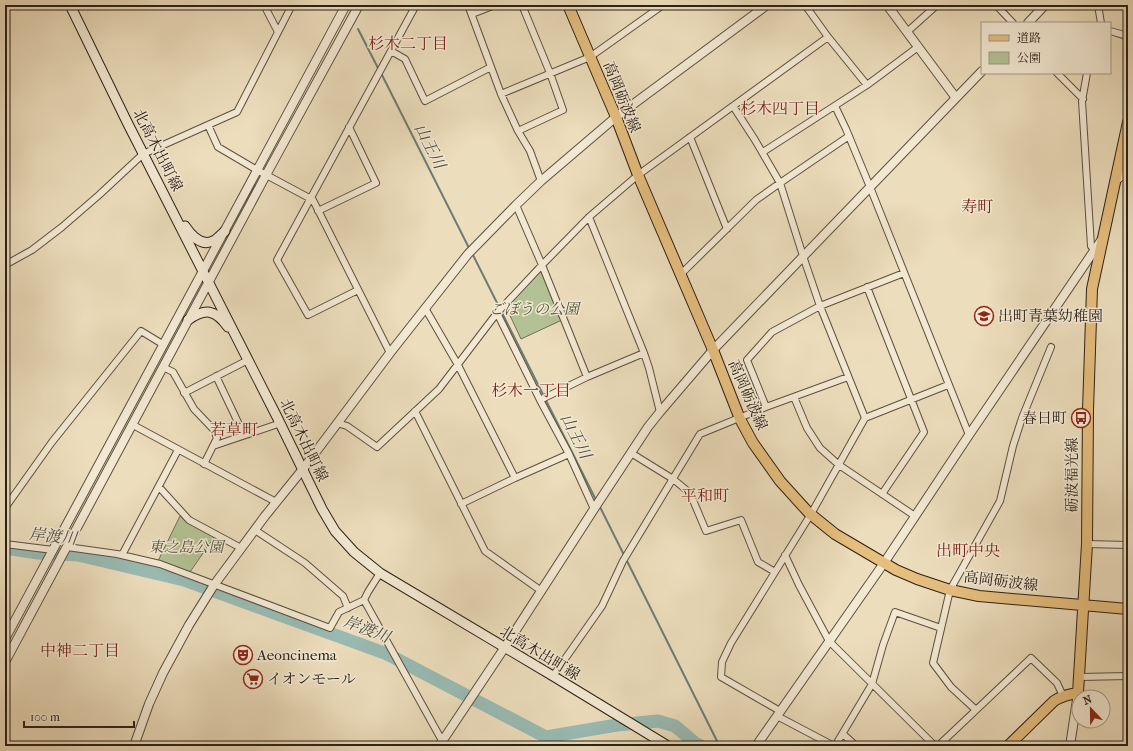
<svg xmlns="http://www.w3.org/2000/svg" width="1133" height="751" font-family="'IM FELL French Canon','Noto Serif JP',serif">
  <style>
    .green { fill: #b3c294; stroke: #6f7156 }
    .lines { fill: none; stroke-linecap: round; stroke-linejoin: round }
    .stream { stroke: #6d7d75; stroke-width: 2 }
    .river { stroke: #99bbb4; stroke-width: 13 }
    .minor-casing { stroke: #5b4f40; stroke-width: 8 }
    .tertiary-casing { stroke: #5b4f40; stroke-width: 10 }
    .secondary-casing { stroke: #2b2017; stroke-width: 11 }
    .primary-casing { stroke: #2b2017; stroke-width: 12 }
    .minor { stroke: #f3e9d3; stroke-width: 6 }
    .tertiary { stroke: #f3e9d3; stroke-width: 8 }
    .secondary { stroke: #f3e9d3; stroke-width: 9 }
    .primary { stroke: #e6be7e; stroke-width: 10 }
    .labels { text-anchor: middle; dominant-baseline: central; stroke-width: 3; stroke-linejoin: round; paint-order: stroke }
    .street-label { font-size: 15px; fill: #2b2017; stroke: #f3e9d3 }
    .park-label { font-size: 15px; font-style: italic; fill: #54513c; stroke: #f3e9d3 }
    .poi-label { font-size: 15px; fill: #2b2017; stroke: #f3e9d3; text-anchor: start }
    .neighbourhood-label { font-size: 16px; fill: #7a1f14; stroke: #f3e9d3 }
    .water-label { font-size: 16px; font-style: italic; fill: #4c4e46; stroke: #f3e9d3 }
  </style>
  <rect width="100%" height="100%" fill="#ecddbc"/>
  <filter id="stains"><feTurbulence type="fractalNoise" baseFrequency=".005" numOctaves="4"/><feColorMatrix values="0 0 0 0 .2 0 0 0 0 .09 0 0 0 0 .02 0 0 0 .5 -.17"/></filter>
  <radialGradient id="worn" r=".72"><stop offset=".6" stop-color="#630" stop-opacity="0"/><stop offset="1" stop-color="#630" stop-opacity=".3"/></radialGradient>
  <path class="green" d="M541,269L562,320L521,339L506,307Z
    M180,516L198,528L215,536L190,572L158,561Z"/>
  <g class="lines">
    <path class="stream" d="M358,29L379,70
      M1111,34L1128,40
      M381,73L470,250
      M472,253L597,502
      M599,505L717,741L715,746"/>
    <path class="river" d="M5,548L38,553L78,555L184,580L387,654L546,737L617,725L658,721L675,726L695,743L701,746"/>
    <defs>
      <path id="minor" d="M264,5L278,32
        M468,5L501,94L518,131L530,151L541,181
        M805,5L828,37L867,85
        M996,5L1013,23
        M1098,5L1101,23
        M472,14L495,5
        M1110,31L1128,36
        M907,32L937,5
        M391,51L405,59L425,101L491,67
        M1057,73L1083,99
        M1087,73L1082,101L1091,246L1094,250
        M501,94L590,57L663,5
        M733,106L755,140L780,183L803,256L820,306L865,418L811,514L731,643L722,662L721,677L780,711
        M835,106L846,129L870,187L969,435
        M208,125L218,147L257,170L313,200L390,353
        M518,131L563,110L550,73L522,5
        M690,137L727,229
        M763,152L867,85L918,47
        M516,205L542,265L587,377
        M318,211L376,183L349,127
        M589,217L644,353L649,368L660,412
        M5,265L32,250L62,227L99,195L143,154L237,112L292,5
        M681,274L756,200L780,183L849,136
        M867,287L924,432L882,494
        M358,290L308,315L277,260L416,5
        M425,308L458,365L515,478
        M497,313L540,400L569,454L594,509
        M163,367L173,372L194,409L214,430L217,438L204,464
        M216,376L244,435
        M184,393L248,360
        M794,397L807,428L820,448L839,465L915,516
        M540,400L587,377L644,353
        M766,407L747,360L772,332L820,306L904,273
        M415,411L485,551L540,590
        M865,418L948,385
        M337,423L347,426L377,447L439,389L497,313L542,265L589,217L638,175L828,37
        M133,425L276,502
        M213,446L281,423
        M631,453L673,479L690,493L706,531L741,520L758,562L775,572
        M159,487L189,520L241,548
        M461,504L515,478L569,454
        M5,508L52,442L141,331L164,345
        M255,530L305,563L343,596L348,608
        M5,544L53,550
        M1087,544L1128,545
        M67,547L117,554L160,564L330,628L339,612L364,600
        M122,555L178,450
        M785,555L799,585L829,641L935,746
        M380,573L368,592L364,600L445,746
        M553,676L602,606L623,561L700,434L766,407L848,377
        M1080,677L1128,676
        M976,710L951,687L933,663L950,590L1000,501L1013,446L1022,418L1051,347
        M777,716L834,746
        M843,734L856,746
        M835,746L872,684L883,645L895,612L941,628
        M938,746L1031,658L1057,683L1063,696"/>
      <path id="tertiary" d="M887,5L956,98
        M1028,23L1045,5
        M1116,180L1128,171
        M5,639L346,5
        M5,662L266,175L359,5
        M134,746L149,704L163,673L189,625L214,585L265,516L303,469L390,353L468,254L516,205L541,181L616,117L767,5
        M439,746L505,647L594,509L648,427L660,412L713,350L982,71
        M756,746L884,563L969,435L1102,239
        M1070,746L1078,693"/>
      <path id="secondary" d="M70,5L127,122L277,417L322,509L335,531L354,552L380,573L553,676L668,746
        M185,226C191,235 202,248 215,240C218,238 222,234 225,231
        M188,320C205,308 215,309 228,327"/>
      <path id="primary" d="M568,5L616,117L638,175L713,350L740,419L753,443L780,481L809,513L835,534L896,570L917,579L950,590L979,596L1128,609
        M1008,746L1054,701C1062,696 1069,694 1078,693L1087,544L1088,410L1092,289L1128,122"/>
    </defs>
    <use href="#minor" class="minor-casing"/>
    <use href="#tertiary" class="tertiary-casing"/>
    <use href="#secondary" class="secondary-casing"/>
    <use href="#primary" class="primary-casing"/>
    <use href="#minor" class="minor"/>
    <use href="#tertiary" class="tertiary"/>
    <use href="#secondary" class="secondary"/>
    <use href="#primary" class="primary"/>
  </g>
  <defs>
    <symbol id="school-ring" viewBox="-11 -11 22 22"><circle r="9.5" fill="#f3e9d3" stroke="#8f2418" stroke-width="1.5"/><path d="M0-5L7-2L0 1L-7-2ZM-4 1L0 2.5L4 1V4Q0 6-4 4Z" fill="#8f2418"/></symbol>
    <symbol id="bus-ring" viewBox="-11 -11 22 22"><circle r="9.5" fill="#f3e9d3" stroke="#8f2418" stroke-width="1.5"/><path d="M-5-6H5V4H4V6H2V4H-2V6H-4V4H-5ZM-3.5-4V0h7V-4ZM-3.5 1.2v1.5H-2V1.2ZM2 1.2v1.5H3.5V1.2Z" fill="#8f2418"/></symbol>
    <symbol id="theatre-ring" viewBox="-11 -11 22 22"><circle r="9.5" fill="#f3e9d3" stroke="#8f2418" stroke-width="1.5"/><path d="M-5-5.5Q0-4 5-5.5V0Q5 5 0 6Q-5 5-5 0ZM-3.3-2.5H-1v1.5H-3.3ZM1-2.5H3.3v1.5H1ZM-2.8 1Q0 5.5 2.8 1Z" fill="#8f2418"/></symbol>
    <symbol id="supermarket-ring" viewBox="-11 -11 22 22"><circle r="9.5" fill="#f3e9d3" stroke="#8f2418" stroke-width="1.5"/><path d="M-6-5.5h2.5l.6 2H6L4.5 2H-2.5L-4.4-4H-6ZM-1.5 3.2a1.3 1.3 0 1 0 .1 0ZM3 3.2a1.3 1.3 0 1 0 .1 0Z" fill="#8f2418"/></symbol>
  </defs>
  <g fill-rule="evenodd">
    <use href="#school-ring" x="973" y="305" width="22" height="22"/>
    <use href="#bus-ring" x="1070" y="407" width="22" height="22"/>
    <use href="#theatre-ring" x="232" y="644" width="22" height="22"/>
    <use href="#supermarket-ring" x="242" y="668" width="22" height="22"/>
  </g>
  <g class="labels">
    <g class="street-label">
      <text transform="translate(622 97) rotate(68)">高岡砺波線</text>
      <text transform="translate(158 150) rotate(63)">北高木出町線</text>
      <text transform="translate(748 395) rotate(66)">高岡砺波線</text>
      <text transform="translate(304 440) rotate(64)">北高木出町線</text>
      <text transform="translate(1072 475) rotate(-90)">砺波福光線</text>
      <text transform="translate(1001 581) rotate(7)">高岡砺波線</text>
      <text transform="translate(540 653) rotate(31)">北高木出町線</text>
    </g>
    <g class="park-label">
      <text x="534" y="309">ごぼうの公園</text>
      <text x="186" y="547">東之島公園</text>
    </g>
    <g class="poi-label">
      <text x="998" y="316">出町青葉幼稚園</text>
      <text x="1067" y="418" text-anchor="end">春日町</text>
      <text x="257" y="655">Aeoncinema</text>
      <text x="267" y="679">イオンモール</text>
    </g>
    <g class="neighbourhood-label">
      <text x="408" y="43">杉木二丁目</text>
      <text x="780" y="108">杉木四丁目</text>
      <text x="977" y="206">寿町</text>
      <text x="531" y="390">杉木一丁目</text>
      <text x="234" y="429">若草町</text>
      <text x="705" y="495">平和町</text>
      <text x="968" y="550">出町中央</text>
      <text x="80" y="650">中神二丁目</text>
    </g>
    <g class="water-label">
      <text transform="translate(430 146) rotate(63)">山王川</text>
      <text transform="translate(576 436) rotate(63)">山王川</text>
      <text transform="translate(53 536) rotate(6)">岸渡川</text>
      <text transform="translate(367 629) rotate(21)">岸渡川</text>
    </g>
  </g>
  <rect width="1133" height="751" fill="none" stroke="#ecddbc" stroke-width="20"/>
  <rect x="6" y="6" width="1121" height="739" fill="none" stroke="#2b2017" stroke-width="2"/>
  <rect x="10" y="10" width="1113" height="731" fill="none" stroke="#2b2017"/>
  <rect x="981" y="22" width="130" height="52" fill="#f3e9d3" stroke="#a39988"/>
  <rect x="989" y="35" width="20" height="6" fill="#e6be7e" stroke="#a39988"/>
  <text x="1017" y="42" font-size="12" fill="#2b2017">道路</text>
  <rect x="989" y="52" width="20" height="12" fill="#b3c294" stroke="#a39988"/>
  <text x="1017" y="62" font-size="12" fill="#2b2017">公園</text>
  <g transform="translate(1091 709) rotate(338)"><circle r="19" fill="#f3e9d3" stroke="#a39988"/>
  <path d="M0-3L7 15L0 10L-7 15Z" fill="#8f2418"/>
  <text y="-6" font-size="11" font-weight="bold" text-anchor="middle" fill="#2b2017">N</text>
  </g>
  <path d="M24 721v6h110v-6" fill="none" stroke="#2b2017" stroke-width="2"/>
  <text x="30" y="721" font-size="12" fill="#2b2017" stroke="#f3e9d3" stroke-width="3" paint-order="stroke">100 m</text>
  <rect width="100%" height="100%" filter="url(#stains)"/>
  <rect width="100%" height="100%" fill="url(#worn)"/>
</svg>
